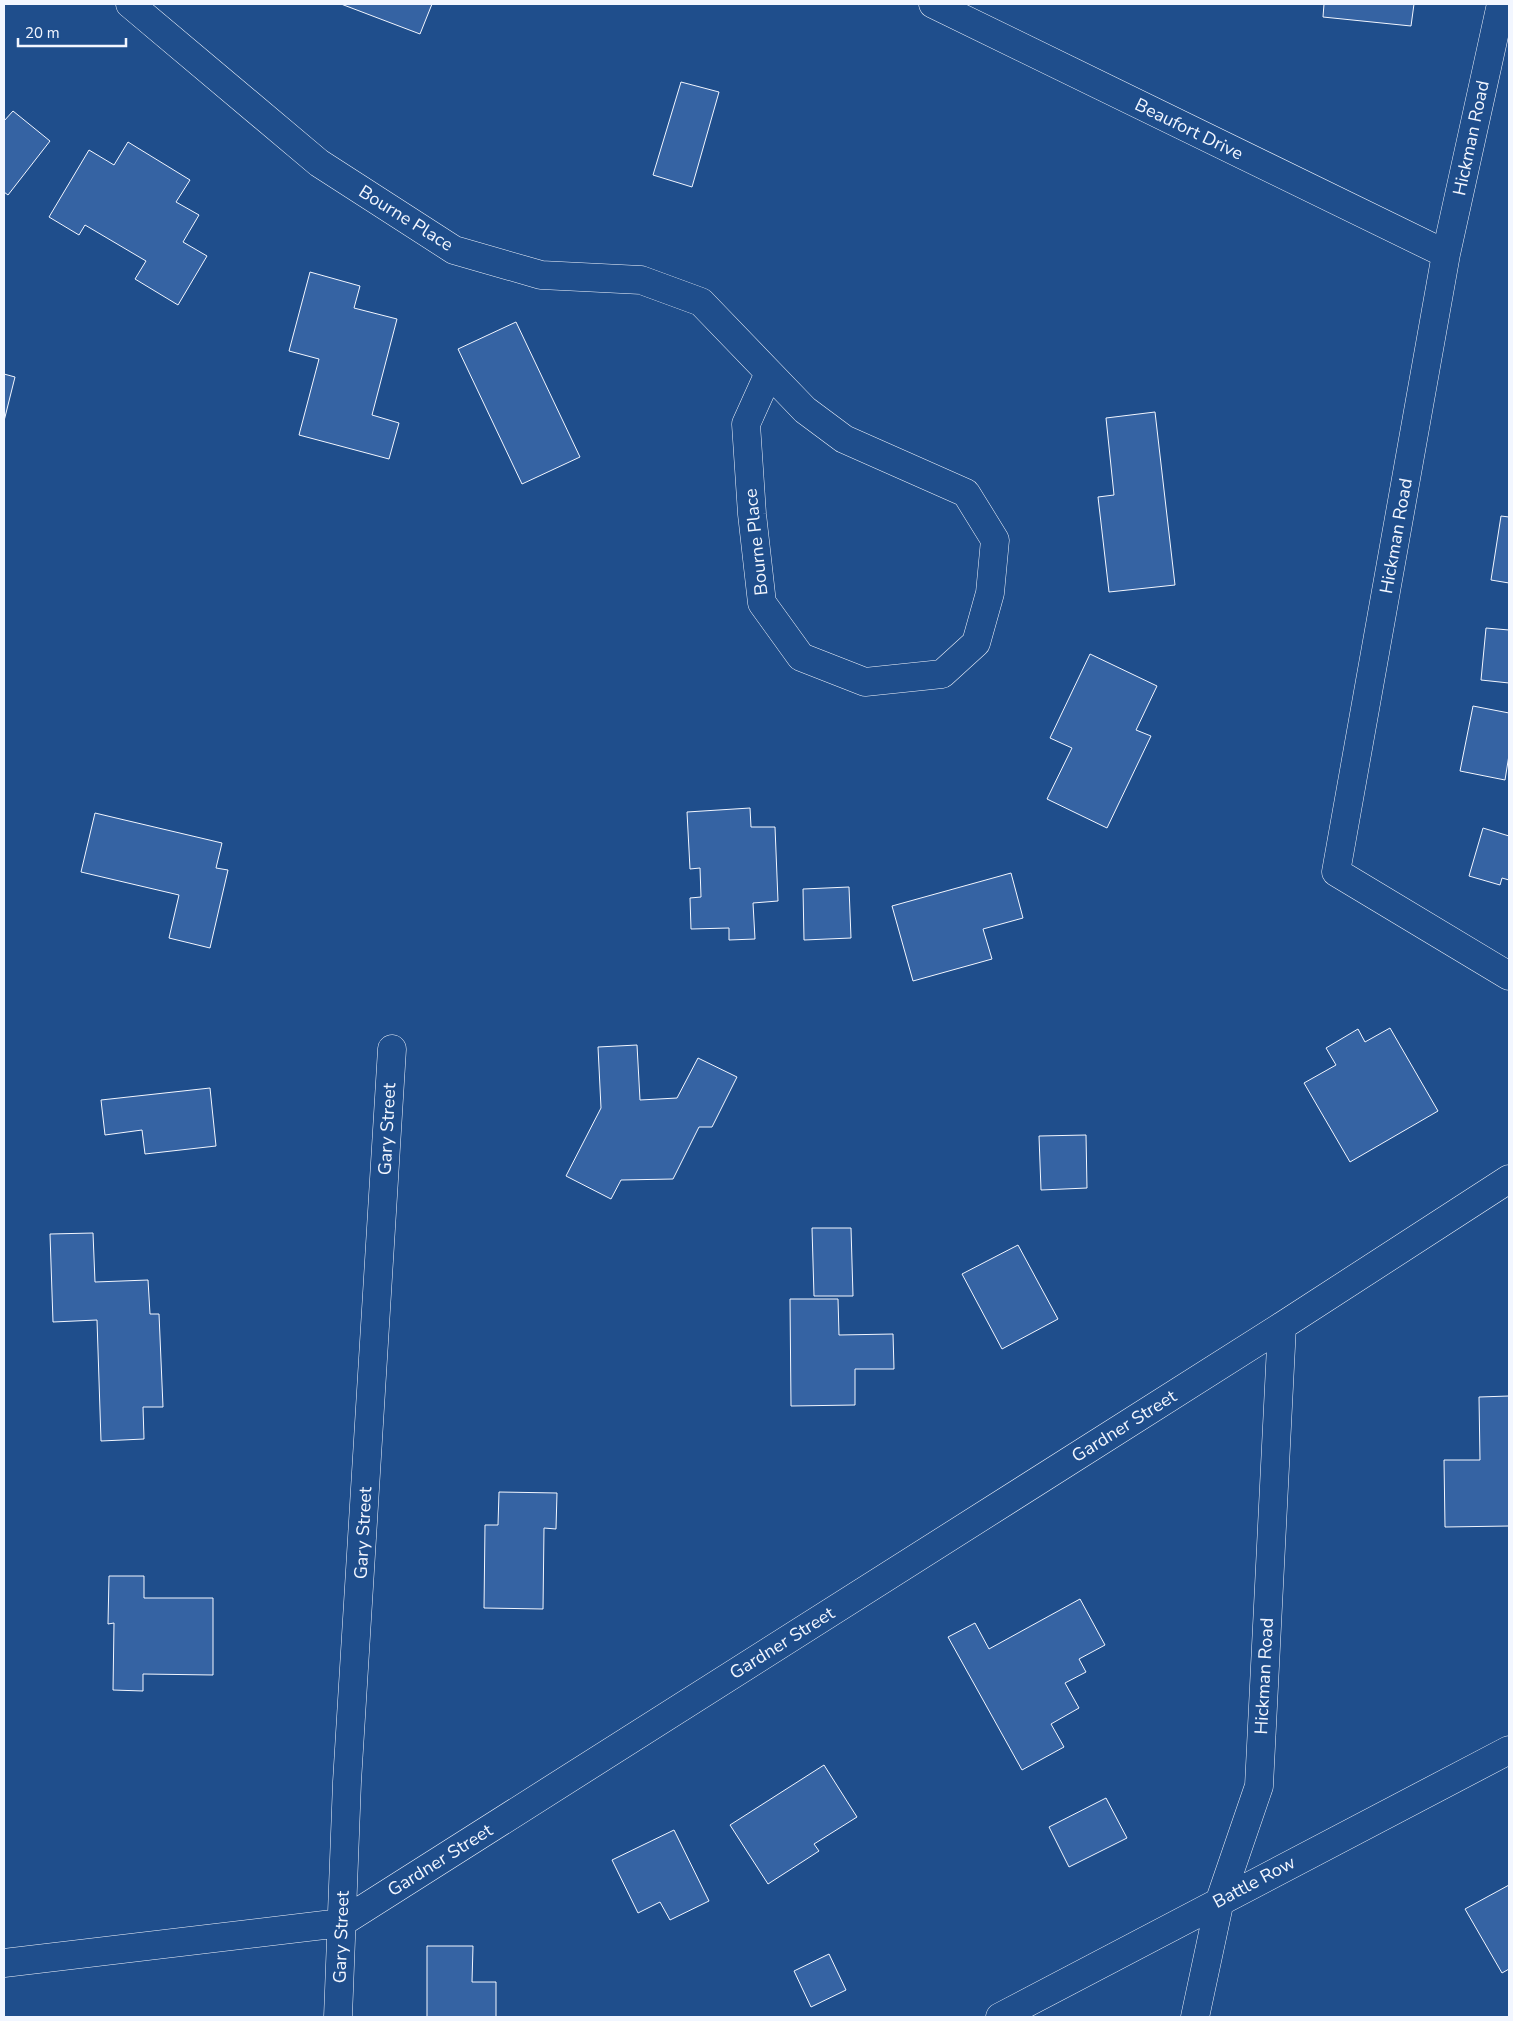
<svg xmlns="http://www.w3.org/2000/svg" width="1513" height="2021" font-family="'Nunito Sans',sans-serif">
  <style>
    .building { fill: #3563a3; stroke: #f2f6ff }
    .lines { fill: none; stroke-linecap: round; stroke-linejoin: round }
    .street-casing { stroke: #f2f6ff; stroke-width: 29 }
    .street { stroke: #1f4e8c; stroke-width: 28 }
    .labels { text-anchor: middle; dominant-baseline: central; stroke-width: 4; stroke-linejoin: round; paint-order: stroke }
    .street-label { font-size: 18px; fill: #f2f6ff; stroke: #1f4e8c }
  </style>
  <rect width="100%" height="100%" fill="#1f4e8c"/>
  <path class="building" d="M341,4H432L420,34Z
    M1324,4H1414L1411,26L1323,17Z
    M681,82L719,92L692,187L653,175Z
    M13,111L50,141L8,195L4,192V121Z
    M128,142L190,180L176,202L199,215L183,242L207,256L178,305L135,279L146,261L85,225L79,235L49,217L89,150L114,165Z
    M310,272L360,286L354,308L397,319L372,415L399,423L389,459L299,435L319,359L289,351Z
    M516,322L580,457L522,484L458,349Z
    M4,374L15,377L4,421Z
    M1155,412L1175,585L1109,592L1098,497L1114,495L1106,418Z
    M1501,516L1509,517V583L1491,580Z
    M1486,628L1509,630V683L1481,680Z
    M1090,654L1157,686L1136,730L1151,736L1107,828L1047,799L1072,748L1050,738Z
    M1473,706L1509,713V755L1505,780L1460,771Z
    M750,808L751,827H775L778,901L753,903L755,939L729,940V928L691,929L690,898L701,897L700,868L690,869L687,812Z
    M95,813L222,843L216,868L228,870L210,948L169,938L179,895L81,872Z
    M1483,828L1509,836V880L1502,878L1500,885L1469,876Z
    M1011,873L1023,918L983,929L992,959L913,981L892,906Z
    M849,887L851,938L804,940L803,889Z
    M1390,1028L1438,1111L1350,1162L1304,1083L1336,1065L1326,1048L1358,1029L1365,1042Z
    M637,1045L640,1100L677,1098L698,1058L737,1077L712,1127H699L673,1179L621,1180L611,1199L566,1176L601,1108L598,1047Z
    M210,1088L216,1146L145,1154L142,1130L105,1135L101,1100Z
    M1086,1135L1087,1188L1041,1190L1039,1136Z
    M812,1228H851L853,1296H814Z
    M93,1233L95,1282L148,1280L150,1314H159L163,1407H143L144,1439L101,1441L97,1320L53,1322L50,1234Z
    M1018,1245L1058,1319L1002,1349L962,1274Z
    M790,1299H838L839,1335L893,1334L894,1369H855V1405L791,1406Z
    M1509,1396V1526L1445,1527L1444,1460H1480L1479,1397Z
    M499,1492L557,1493L556,1529L544,1528L543,1609L484,1608L485,1525H498Z
    M109,1576H144V1598H213V1675L143,1674V1691L113,1690L114,1623L108,1624Z
    M1080,1599L1105,1645L1079,1659L1086,1672L1065,1683L1079,1708L1051,1724L1064,1747L1022,1770L948,1637L975,1623L989,1649Z
    M824,1765L857,1817L814,1844L819,1851L768,1884L730,1825Z
    M1106,1798L1127,1838L1069,1867L1049,1827Z
    M674,1830L709,1901L670,1920L660,1902L638,1913L612,1860Z
    M1509,1885V1969L1502,1973L1465,1909Z
    M427,1946H473L472,1982H496V2017H427Z
    M829,1954L846,1990L811,2007L794,1971Z"/>
  <g class="lines">
    <defs>
      <path id="street" d="M130,4L319,163L454,250L541,275L641,280L701,302L805,410L844,439L966,493L995,540L990,593L976,643L942,674L865,682L801,657L762,603L752,514L746,424L769,373
        M933,4L1446,254
        M1501,4L1446,254L1336,872L1509,976
        M4,1963L341,1923L1282,1326L1509,1179
        M338,2017L347,1782L392,1049
        M1000,2017L1509,1750
        M1195,2017L1220,1900L1259,1786L1282,1326"/>
    </defs>
    <use href="#street" class="street-casing"/>
    <use href="#street" class="street"/>
  </g>
  <g class="labels">
    <g class="street-label">
      <text transform="translate(1189 129) rotate(26)">Beaufort Drive</text>
      <text transform="translate(1471 138) rotate(-78)">Hickman Road</text>
      <text transform="translate(406 218) rotate(32)">Bourne Place</text>
      <text transform="translate(1396 536) rotate(-80)">Hickman Road</text>
      <text transform="translate(756 542) rotate(-96)">Bourne Place</text>
      <text transform="translate(387 1129) rotate(-87)">Gary Street</text>
      <text transform="translate(1124 1426) rotate(-32)">Gardner Street</text>
      <text transform="translate(363 1533) rotate(-87)">Gary Street</text>
      <text transform="translate(782 1643) rotate(-32)">Gardner Street</text>
      <text transform="translate(1264 1676) rotate(-87)">Hickman Road</text>
      <text transform="translate(440 1860) rotate(-32)">Gardner Street</text>
      <text transform="translate(1254 1882) rotate(-28)">Battle Row</text>
      <text transform="translate(341 1937) rotate(-88)">Gary Street</text>
    </g>
  </g>
  <rect width="1513" height="2021" fill="none" stroke="#f2f6ff" stroke-width="10"/>
  <path d="M18 38v8h108v-8" fill="none" stroke="#f2f6ff" stroke-width="2.5"/>
  <text x="25" y="38" font-size="15" fill="#f2f6ff" stroke="#1f4e8c" stroke-width="4" paint-order="stroke">20 m</text>
</svg>
